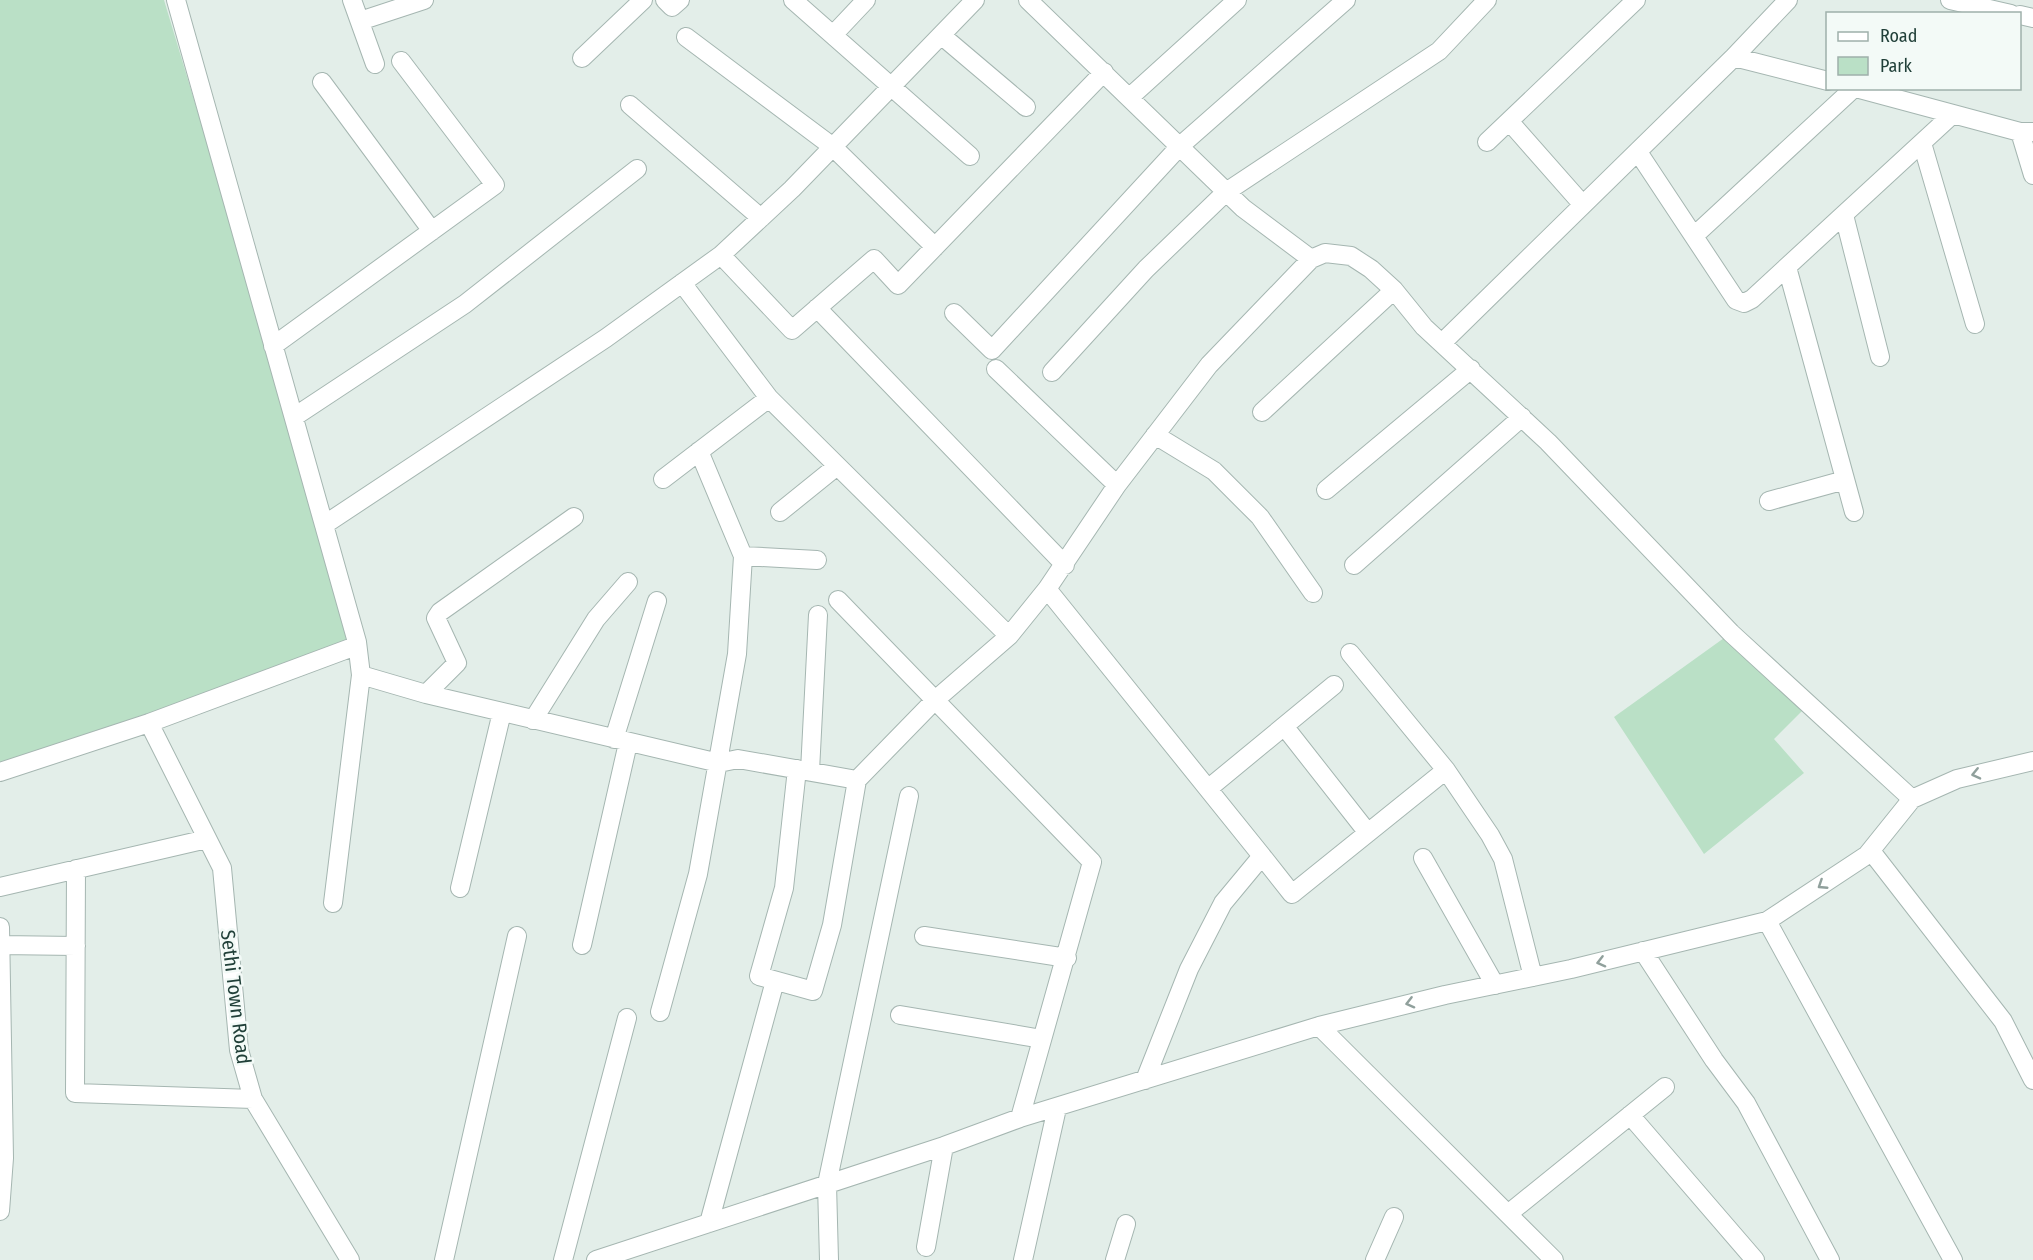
<svg xmlns="http://www.w3.org/2000/svg" width="2033" height="1260" font-family="'Fira Sans Condensed',sans-serif">
  <style>
    .green { fill: #bae0c6 }
    .lines { fill: none; stroke-linecap: round; stroke-linejoin: round }
    .minor-casing { stroke: #a5b6b1; stroke-width: 20 }
    .minor { stroke: #fff; stroke-width: 18 }
    .oneway { stroke: #90a09c }
    .labels { text-anchor: middle; dominant-baseline: central; stroke-width: 5; stroke-linejoin: round; paint-order: stroke }
    .street-label { font-size: 20px; fill: #214039; stroke: #f3faf7 }
  </style>
  <rect width="100%" height="100%" fill="#e3eee9"/>
  <path class="green" d="M0,0H164L357,642L0,775Z
    M1731,633L1809,704L1774,739L1804,773L1704,854L1614,717Z"/>
  <g class="lines">
    <defs>
      <path id="minor" d="M176,0L357,642L361,675L426,694L719,763L738,759L857,780
        M352,0L375,64
        M665,0L672,7L680,0
        M793,0L970,156
        M1028,0L1243,208L1311,259L1325,253L1351,256L1371,269L1394,290L1424,327L1548,442L1731,633L1912,799
        M1950,0L2011,14
        M2020,15L2033,18
        M360,21L424,0
        M833,35L866,0
        M941,35L1026,107
        M686,37L833,147L935,247
        M1734,57L1828,81
        M582,58L643,0
        M322,82L432,231
        M1856,88L2020,132H2033
        M1130,97L1237,0
        M630,105L761,218
        M1509,121L1583,205
        M2020,132L2033,175
        M1487,142L1636,0
        M1922,143L1975,324
        M1638,152L1736,300L1744,303L1752,299L1953,114
        M1844,215L1880,357
        M1694,236L1854,88
        M721,255L792,330L874,259L898,285L1104,72
        M1787,267L1854,512
        M682,283L769,398L1009,636
        M817,308L1065,565
        M954,313L992,350L1180,146L1346,0
        M1443,342L1734,57L1788,0
        M273,346L495,185L401,61
        M996,369L1117,485
        M1052,372L1146,269L1226,192L1439,51L1487,0
        M1262,412L1394,290
        M294,417L465,304L637,169
        M1155,435L1214,471L1260,517L1313,593
        M663,479L769,398
        M1326,490L1471,369
        M1769,501L1845,480
        M780,512L837,466
        M324,525L606,338L721,255L792,189L975,0
        M743,556L817,560
        M1354,565L1522,417
        M1047,589L1262,856L1223,903L1189,969L1145,1080
        M838,600L1092,862L1020,1118
        M1350,653L1446,770L1490,835L1503,859L1533,977
        M426,694L457,663L436,618L440,612L574,517
        M533,720L596,619L628,582
        M149,723L222,868L239,1050L253,1099L350,1260
        M1284,726L1368,833
        M614,739L657,601
        M797,769L784,888L759,976L813,991L832,925L857,780L934,701L1009,636L1047,589L1117,485L1209,365L1311,259
        M810,771L818,615
        M0,772L149,723L353,647L357,642
        M1209,788L1334,685
        M1871,851L2003,1021L2033,1080
        M1262,856L1292,894L1446,770
        M1423,858L1495,985
        M76,869L75,1093L253,1099
        M0,887L207,839
        M460,888L502,712
        M333,903L361,675
        M1767,921L1953,1260
        M0,927L4,1158L0,1211
        M924,936L1067,958
        M0,945L76,946
        M582,945L628,743
        M1643,951L1714,1060L1746,1103L1830,1260
        M660,1012L698,874L737,654L743,556L699,451
        M900,1015L1042,1039
        M1319,1026L1554,1260
        M1630,1115L1755,1260
        M1508,1214L1665,1087
        M709,1223L775,981
        M926,1247L944,1146
        M444,1260L517,936
        M563,1260L627,1018
        M596,1260L944,1146L1020,1118L1319,1026L1445,995L1571,969L1767,921L1867,855L1912,799L1957,779L2033,761
        M829,1260L827,1184L909,796
        M1023,1260L1057,1108
        M1115,1260L1126,1224
        M1375,1260L1394,1217"/>
    </defs>
    <use href="#minor" class="minor-casing"/>
    <use href="#minor" class="minor"/>
  </g>
  <defs><path id="oneway-chevron" d="M-2-3.5L2.5 0L-2 3.5" fill="none" stroke-width="1.6" stroke-linecap="round" stroke-linejoin="round" transform="scale(1.5)"/></defs>
  <g class="oneway">
    <use href="#oneway-chevron" transform="translate(1976 774) rotate(167)"/>
    <use href="#oneway-chevron" transform="translate(1822 885) rotate(147)"/>
    <use href="#oneway-chevron" transform="translate(1601 962) rotate(166)"/>
    <use href="#oneway-chevron" transform="translate(1410 1003) rotate(166)"/>
  </g>
  <g class="labels">
    <g class="street-label">
      <text transform="translate(236 997) rotate(83)">Sethi Town Road</text>
    </g>
  </g>
  <rect x="1826" y="12" width="195" height="78" fill="#f3faf7" stroke="#9fb0ab" stroke-width="1.5"/>
  <rect x="1838" y="32" width="30" height="9" fill="#ffffff" stroke="#9fb0ab" stroke-width="1.5"/>
  <text x="1880" y="42" font-size="18" fill="#214039">Road</text>
  <rect x="1838" y="57" width="30" height="18" fill="#bae0c6" stroke="#9fb0ab" stroke-width="1.5"/>
  <text x="1880" y="72" font-size="18" fill="#214039">Park</text>
</svg>
